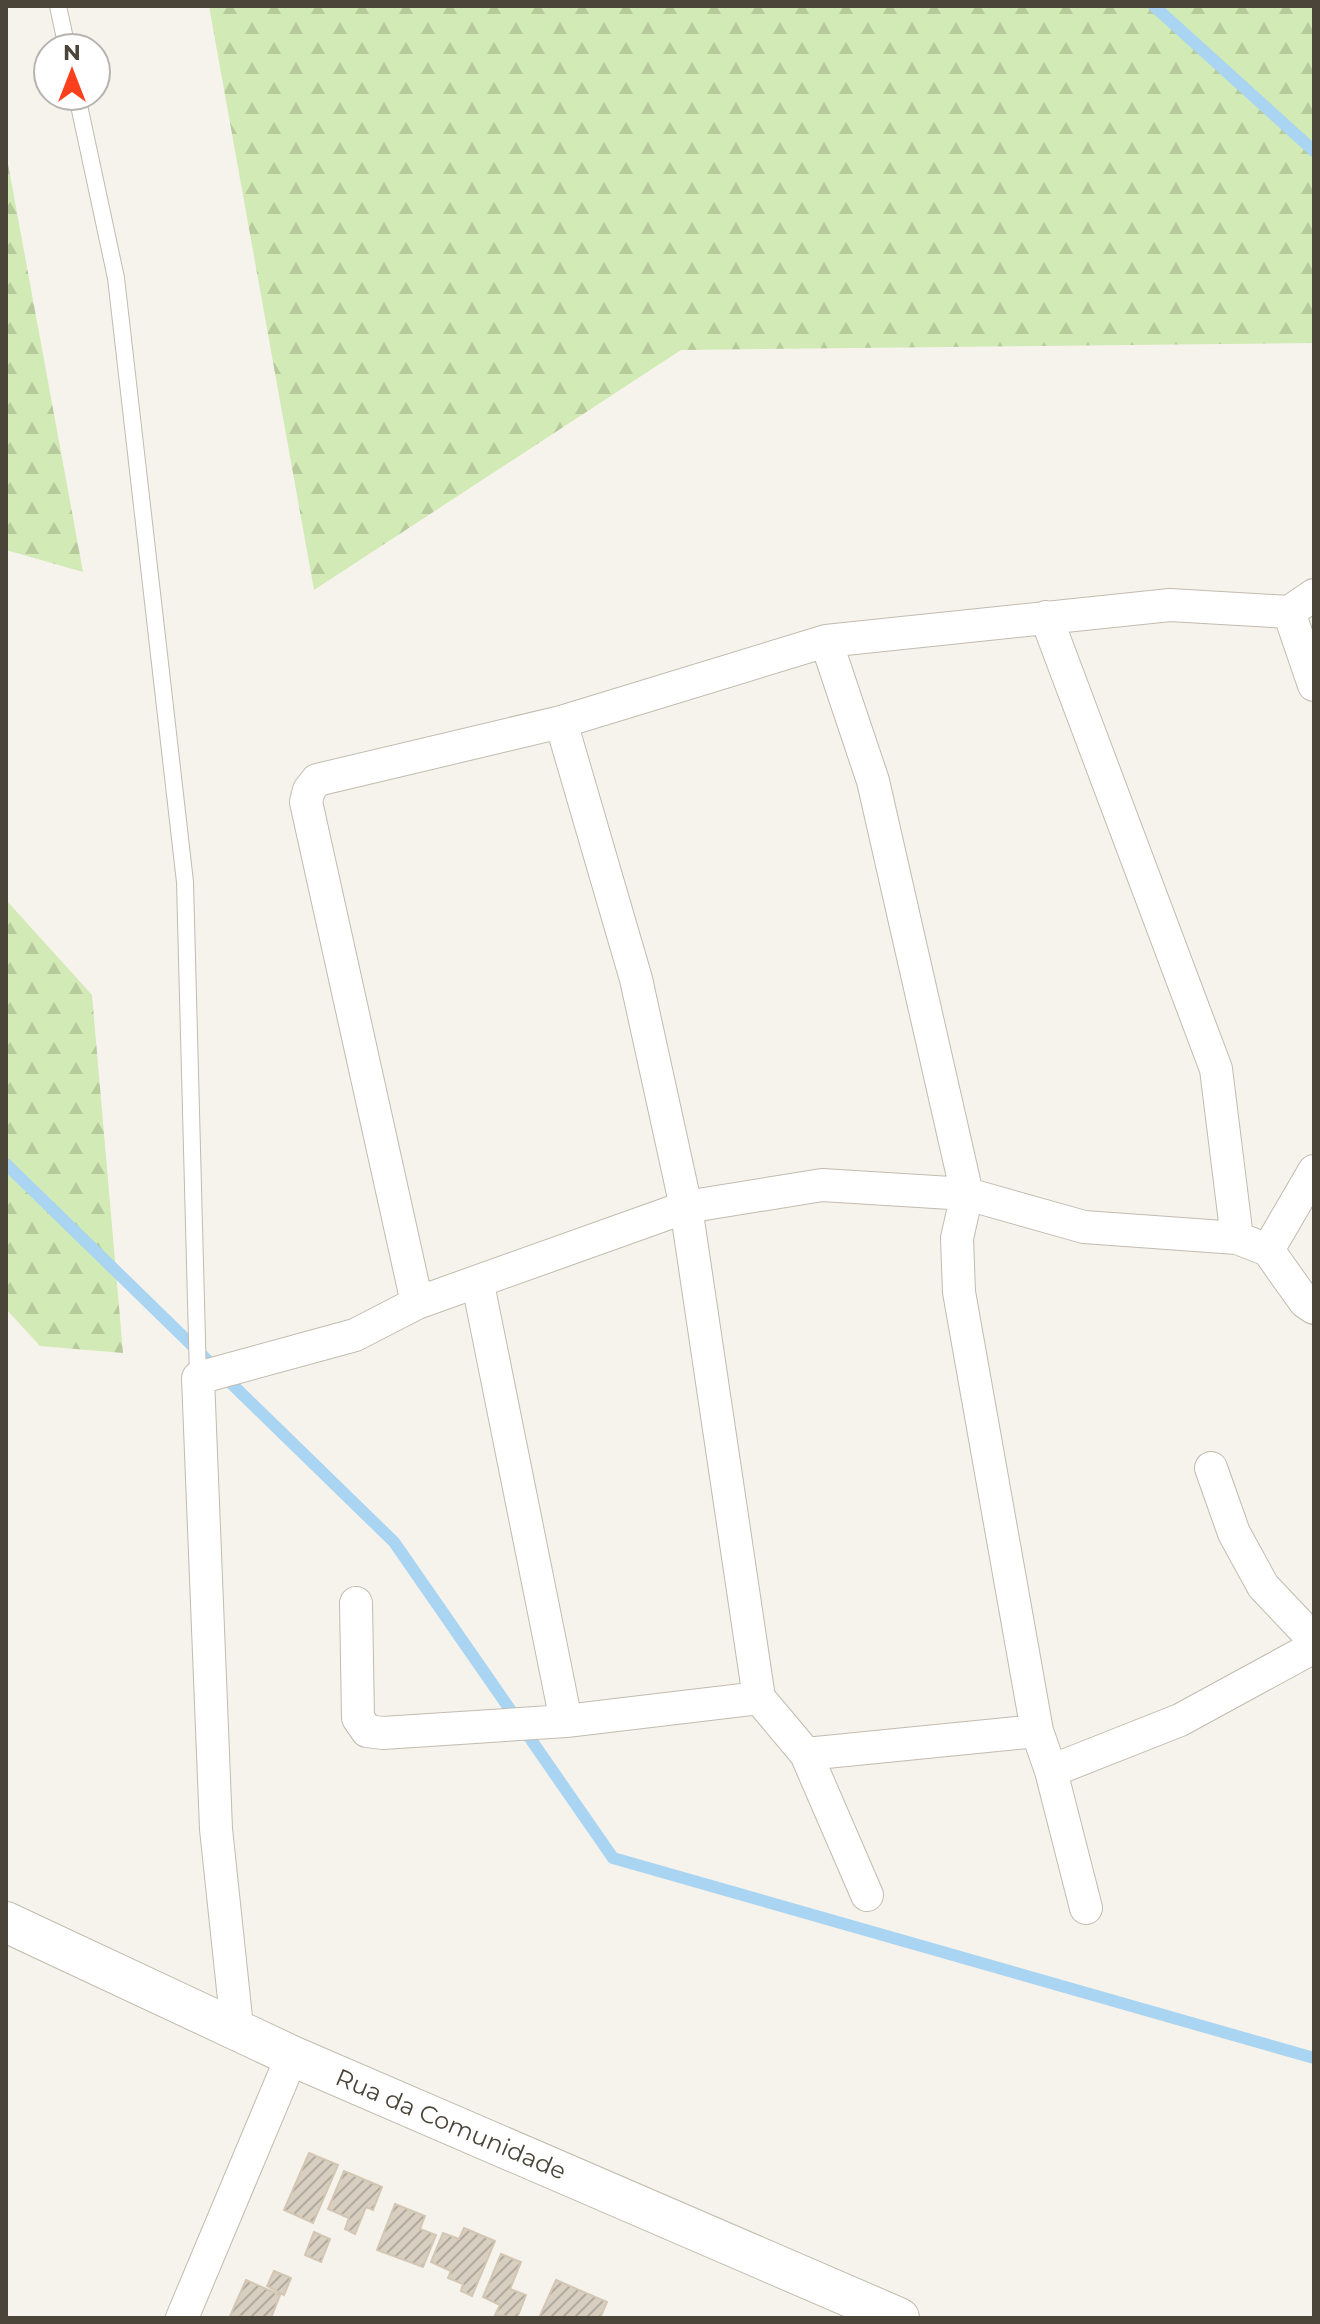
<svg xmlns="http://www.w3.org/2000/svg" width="1320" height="2324" font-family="Montserrat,sans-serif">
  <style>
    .forest { fill: url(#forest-firs) }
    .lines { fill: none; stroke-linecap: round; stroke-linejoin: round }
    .stream { stroke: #a9d4f2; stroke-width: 12 }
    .building { fill: url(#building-hatch); stroke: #d3c7b4; stroke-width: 2 }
    .service-casing { stroke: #c2bbae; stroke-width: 18 }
    .minor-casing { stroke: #c2bbae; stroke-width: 34 }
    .tertiary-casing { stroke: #c2bbae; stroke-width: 42 }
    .service { stroke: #fff; stroke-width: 16 }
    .minor { stroke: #fff; stroke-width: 32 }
    .tertiary { stroke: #fff; stroke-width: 40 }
    .labels { text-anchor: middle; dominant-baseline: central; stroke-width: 6; stroke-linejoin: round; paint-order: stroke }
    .street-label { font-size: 24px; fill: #4b4439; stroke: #fff }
  </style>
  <defs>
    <pattern id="forest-firs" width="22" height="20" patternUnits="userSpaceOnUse" patternTransform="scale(2)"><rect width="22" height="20" fill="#d2eab5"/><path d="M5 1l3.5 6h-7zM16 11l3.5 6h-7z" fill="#b6ca9c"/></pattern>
    <pattern id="building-hatch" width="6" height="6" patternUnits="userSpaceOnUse" patternTransform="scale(2)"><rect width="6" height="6" fill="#d8cfc1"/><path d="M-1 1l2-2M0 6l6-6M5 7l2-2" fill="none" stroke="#b1aa9e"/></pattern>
  </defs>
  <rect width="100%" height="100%" fill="#f6f3ec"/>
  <path class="forest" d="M209,6H1314V343L681,350L314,590Z
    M6,153L83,572L6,550Z
    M6,900L92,995L123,1353L40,1346L6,1309Z"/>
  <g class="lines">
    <path class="stream" d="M1154,6L1314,151
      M6,1164L394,1542L613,1858L1314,2058"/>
  </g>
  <path class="building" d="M309,2153L338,2165L313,2223L284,2210Z
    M344,2171L382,2187L373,2210L366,2207L355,2234L345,2229L349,2218L328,2209Z
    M395,2204L425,2216L420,2229L436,2235L423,2267L377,2250Z
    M464,2228L495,2241L472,2296L461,2291L463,2284L448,2278L451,2271L431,2262L443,2233L459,2239Z
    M314,2232L330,2239L321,2262L305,2255Z
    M501,2254L521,2262L510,2289L526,2295L517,2318L495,2315L500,2305L483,2297Z
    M274,2271L291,2278L284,2295L267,2286Z
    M246,2280L280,2295L271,2318L230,2316Z
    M556,2280L607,2302L600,2318H539Z"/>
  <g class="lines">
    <defs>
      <path id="service" d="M58,6L67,48
        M77,96L116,278L185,882L198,1378"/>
      <path id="minor" d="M1289,612L1314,685
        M1046,617L1216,1069L1237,1238
        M826,641L873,781L967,1194L957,1238L959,1292L1037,1731
        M561,722L636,979L686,1207L759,1698
        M1268,1250L1314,1171
        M478,1284L566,1721
        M417,1303L306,802L309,790L317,780L561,722L826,641L1170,605L1289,612L1314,595
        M1211,1468L1234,1533L1263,1586L1314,1640
        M356,1603L358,1718L367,1731L383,1733L566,1721L759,1698L806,1754L1037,1731L1051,1771L1180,1720L1314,1647
        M806,1754L867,1895
        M1051,1771L1086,1908
        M237,2027L216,1829L198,1378L355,1335L417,1303L686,1207L822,1185L967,1194L1084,1227L1237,1238L1268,1250L1305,1302L1314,1308
        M182,2318L292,2056"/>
      <path id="tertiary" d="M6,1922L292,2056L899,2318"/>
    </defs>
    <use href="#service" class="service-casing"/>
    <use href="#minor" class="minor-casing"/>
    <use href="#tertiary" class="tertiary-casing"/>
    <use href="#service" class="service"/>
    <use href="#minor" class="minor"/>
    <use href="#tertiary" class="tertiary"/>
  </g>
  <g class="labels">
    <g class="street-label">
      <text transform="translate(451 2124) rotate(23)">Rua da Comunidade</text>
    </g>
  </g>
  <rect width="1320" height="2324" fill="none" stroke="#4b4439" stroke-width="16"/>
  <g transform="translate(72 72)"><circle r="38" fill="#ffffff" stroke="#b7b4b0" stroke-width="2"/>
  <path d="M0-6L14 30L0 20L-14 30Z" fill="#fc3f1d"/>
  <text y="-12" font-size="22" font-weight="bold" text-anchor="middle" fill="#4b4439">N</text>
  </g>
</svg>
